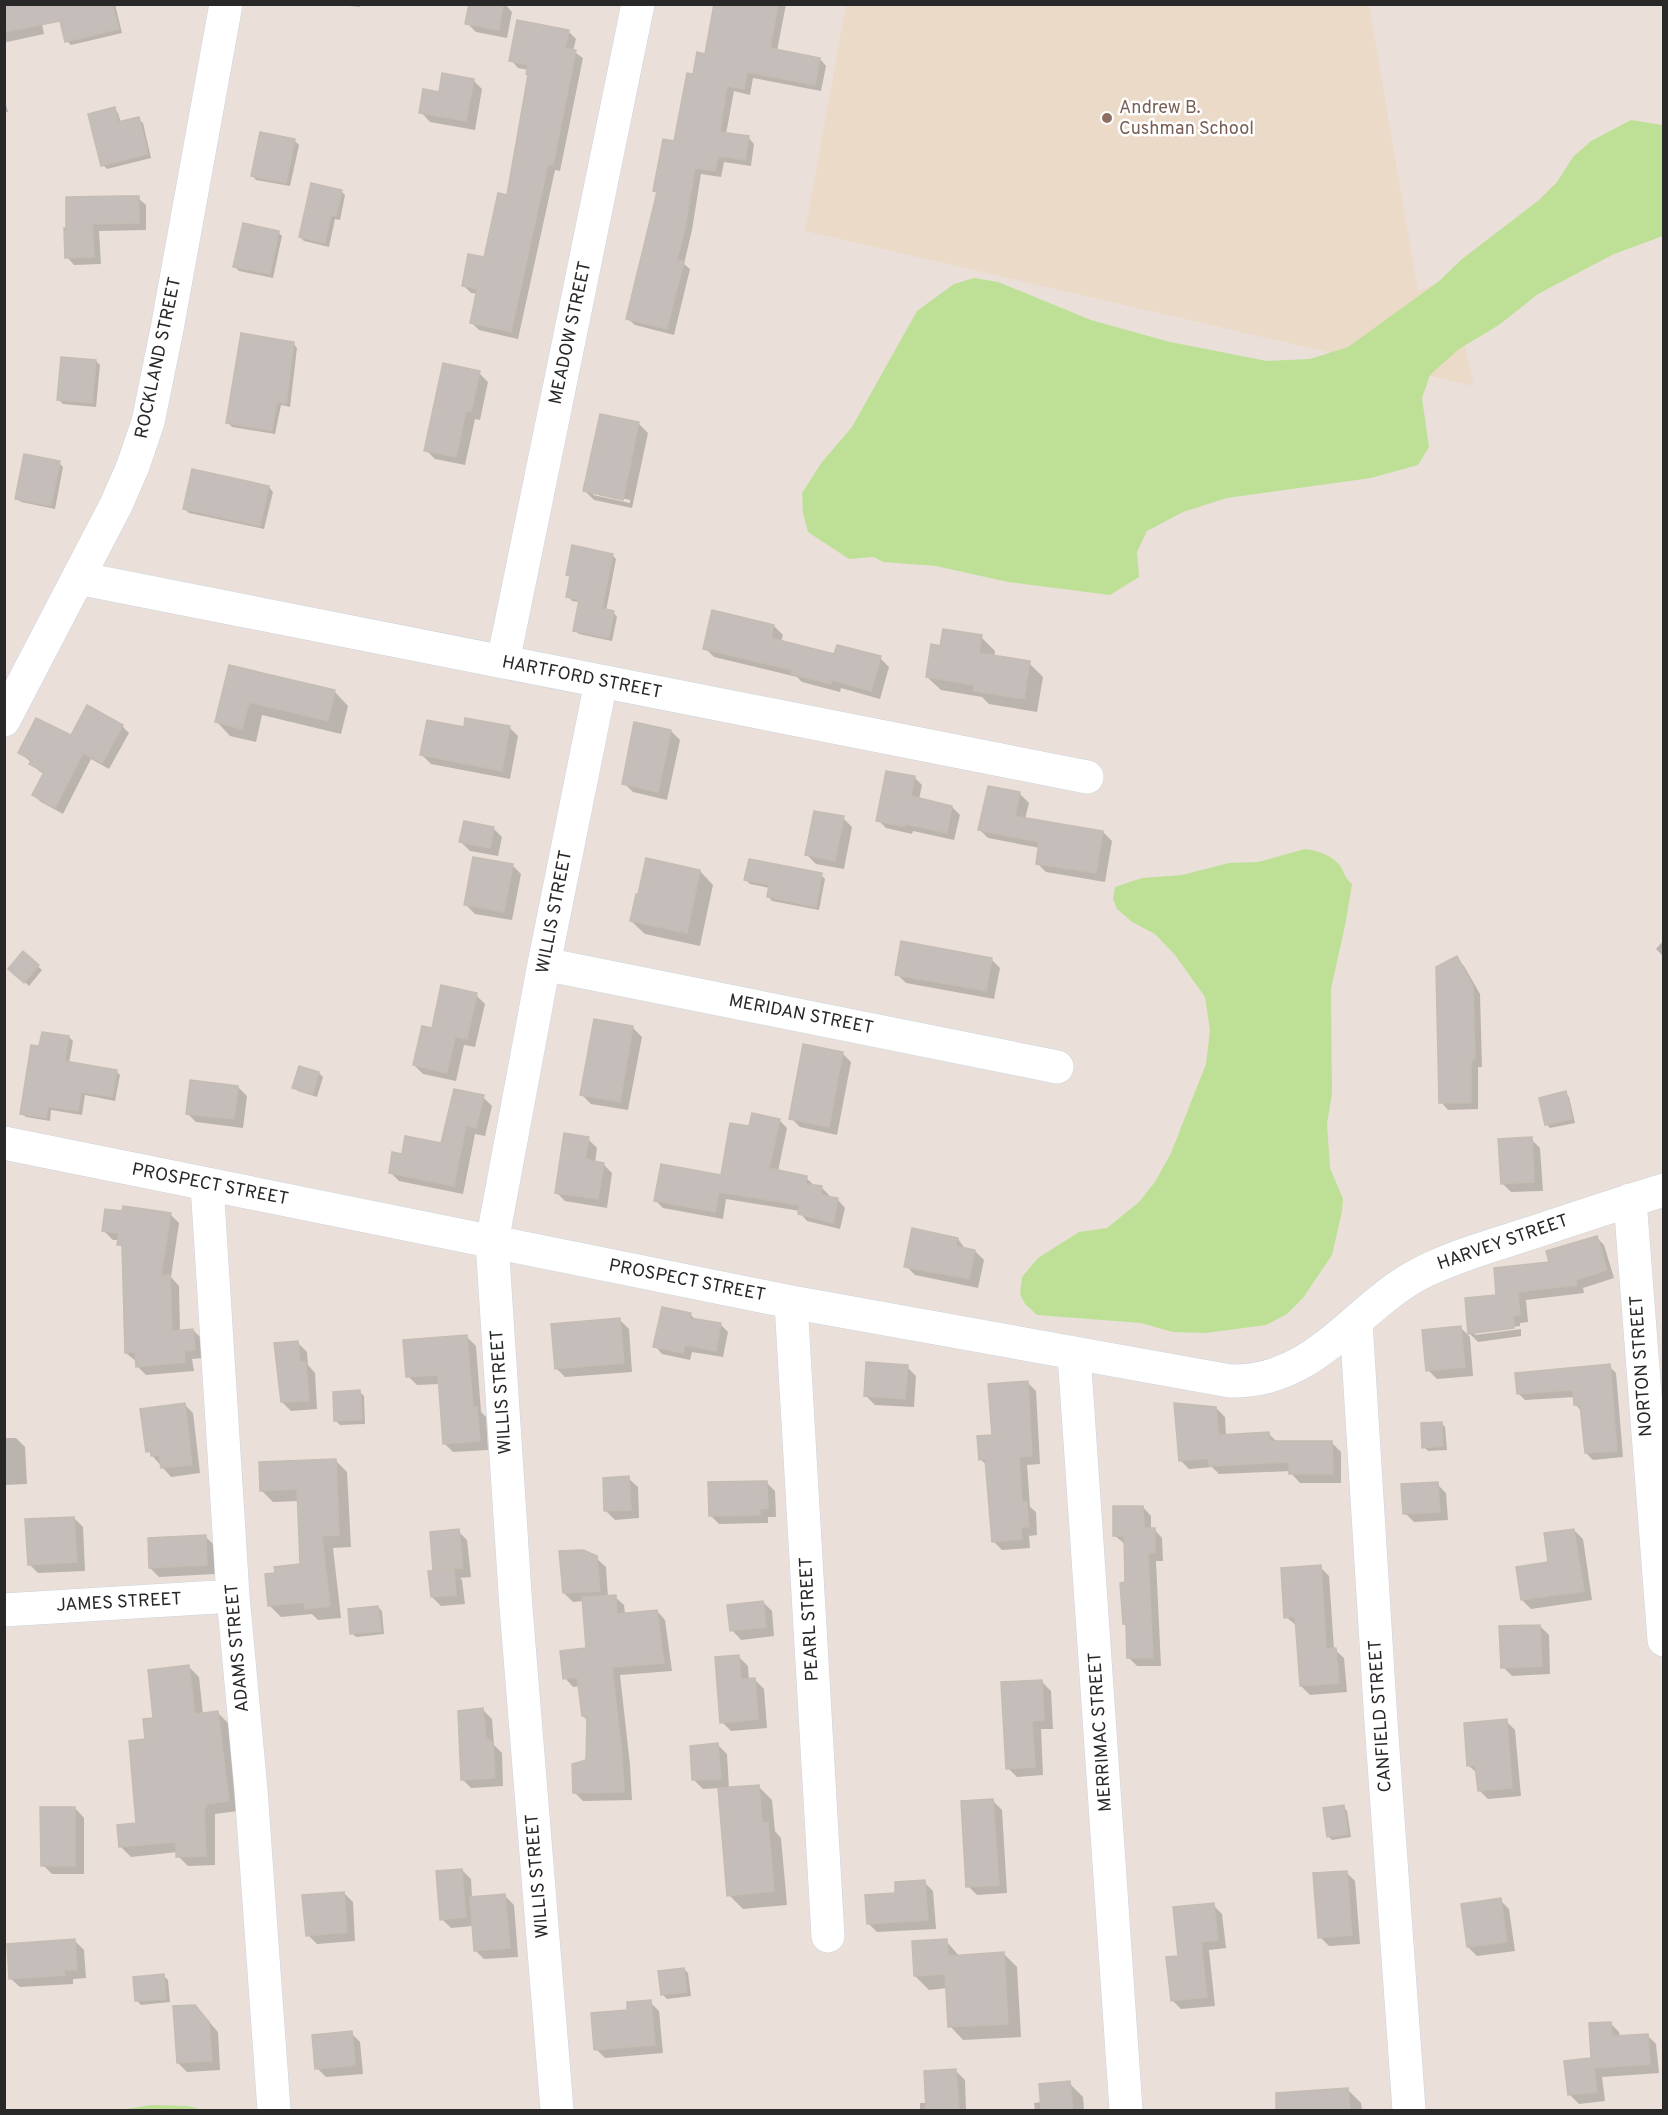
<svg xmlns="http://www.w3.org/2000/svg" width="1668" height="2115" font-family="Overpass,sans-serif">
  <style>
    .education { fill: #ecdac9 }
    .green { fill: #bde096 }
    .shadow { fill: #0003; fill-rule: evenodd }
    .building { fill: #c5bdb9; stroke: #c5bcb3; stroke-width: 1.5 }
    .lines { fill: none; stroke-linecap: round; stroke-linejoin: round }
    .minor-casing { stroke: #ccd3dd; stroke-width: 34 }
    .minor { stroke: #fff; stroke-width: 33 }
    .education-dot { fill: #8d6e63; stroke: #fff; stroke-width: 2 }
    .labels { text-anchor: middle; dominant-baseline: central; stroke-width: 5; stroke-linejoin: round; paint-order: stroke }
    .education-label { font-size: 18px; fill: #785e54; stroke: #fff; text-anchor: start }
    .street-label { font-size: 18px; fill: #282828; stroke: #fff }
  </style>
  <rect width="100%" height="100%" fill="#eae0d9"/>
  <path class="education" d="M846,5H1369L1418,291L1449,278L1474,386L805,231Z"/>
  <path class="green" d="M1631,120L1663,125V236L1614,254L1538,294L1499,325L1459,349L1430,375L1422,398L1429,447L1418,465L1371,478L1227,498L1183,512L1147,531L1137,552L1139,577L1110,595L1008,582L936,566L883,562L874,557L849,559L808,532L803,513L802,493L822,462L852,427L917,311L954,284L974,278L998,282L1091,320L1170,342L1267,361L1310,359L1348,347L1438,282L1462,259L1539,200L1557,182L1573,157L1591,141Z
    M1305,849C1317,850 1334,856 1341,867C1345,875 1345,878 1352,884L1346,921L1331,989L1332,1093L1327,1124L1330,1168L1343,1199L1342,1211L1332,1255L1303,1298L1287,1314L1266,1325L1206,1333L1173,1332L1141,1323L1037,1315L1025,1304L1020,1294L1022,1277L1038,1258L1079,1232L1107,1228L1139,1202L1155,1182L1171,1153L1206,1064L1210,1030L1205,997L1175,955L1155,934L1132,922L1117,909L1113,899L1115,887L1142,878L1182,875L1229,863L1258,862Z
    M152,2105L188,2106L203,2110H119Z"/>
  <path class="shadow" d="M4,4H38L44,34L7,42L4,39Z
    M115,4L122,33L71,45L67,41L58,5Z
    M326,4H360V7Z
    M470,4H505L512,12L507,38L476,32L467,23Z
    M715,4H786L777,51L820,59L826,66L821,91L753,78L750,95L734,91L726,134L748,137L754,144L751,166L724,162L721,177L701,174L692,230L684,264L690,269L674,335L635,325L628,319L658,194L655,191L675,143L694,76L706,56Z
    M568,31L576,39L573,51L583,58L560,171L555,170L518,339L479,330L472,323L478,294L471,293L463,285L485,259L508,197L529,70L518,68L511,60Z
    M473,80L482,89L475,130L430,122L421,112Z
    M4,97L8,112H4Z
    M114,109L118,113L121,123L138,119L143,123L151,158L107,169L103,165Z
    M261,133L295,141L299,145L290,186L256,180L252,175Z
    M341,191L345,195L340,220L335,219L329,247L304,241L300,237Z
    M138,198L146,205V230L99,231L101,264L74,265L67,257L65,230Z
    M278,232L282,236L273,278L239,271L235,267Z
    M293,343L297,348L290,407L281,405L275,434L232,427L228,423Z
    M96,361L100,365L96,407L63,404L59,400Z
    M479,373L488,382L480,420L475,419L465,465L435,459L426,450Z
    M639,424L648,433L632,508L594,500L585,491ZM593,492L630,500V503L593,495Z
    M59,463L63,467L55,509L21,502L17,498Z
    M269,487L273,492L264,529L189,513L185,509Z
    M612,555L616,559L606,611L613,612L617,617L612,641L579,634L574,630L580,602L572,601L568,596L571,578L568,574Z
    M774,626L783,635L781,642L835,656L880,658L889,667L880,699L841,688L840,692L802,682L797,677L714,657L705,648Z
    M981,637L995,651L994,657L1029,663L1043,677L1037,712L989,704L982,697L941,690L927,677L942,647Z
    M230,666L335,692L348,706L341,734L262,715L256,742L230,736L217,722Z
    M122,726L129,733L109,769L91,759L63,814L41,802L33,795L44,774L39,771L32,763L20,753L72,737Z
    M509,727L518,736L510,779L431,764L422,755L465,728Z
    M671,731L680,740L667,800L633,792L624,783Z
    M914,777L922,785L919,799L952,807L960,815L954,840L913,831L912,834L886,828L878,820Z
    M990,787L1020,794L1029,803L1025,819L1103,832L1112,841L1105,882L1046,872L1037,863L1040,848L988,838L979,829Z
    M843,818L852,827L844,869L816,864L807,855Z
    M493,828L502,837L498,856L470,851L461,842Z
    M512,865L521,874L512,920L475,914L466,905Z
    M700,871L713,885L700,946L645,934L631,921Z
    M821,875L825,879L819,910L772,901L768,896L770,888L750,884L746,880Z
    M1664,940V957L1656,949Z
    M23,953L42,970L29,986L10,969Z
    M1456,958L1464,966L1480,994L1482,1067H1478V1109L1448,1110L1441,1102Z
    M991,959L1000,968L994,999L906,983L897,974Z
    M476,995L485,1004L475,1047L464,1045L456,1081L423,1074L414,1065Z
    M596,1021L633,1028L642,1037L628,1110L591,1104L582,1095Z
    M69,1037L73,1041L69,1063L116,1071L120,1075L115,1101L85,1095L82,1115L51,1110L50,1121L26,1117L21,1113L40,1048Z
    M842,1053L851,1062L837,1135L800,1127L791,1118Z
    M319,1073L323,1077L317,1097L298,1091L294,1087Z
    M238,1087L247,1096L243,1128L196,1122L187,1113Z
    M1565,1093L1569,1097L1575,1123L1550,1128L1546,1124Z
    M483,1097L492,1106L485,1136L475,1134L463,1194L399,1181L390,1172L403,1155L442,1144Z
    M779,1120L787,1128L778,1171L806,1178L814,1185L822,1188L829,1195V1198L838,1200L845,1208L840,1229L807,1221L800,1213V1211L726,1199L723,1219L663,1208L655,1200L722,1177L751,1128Z
    M588,1139L597,1148L595,1163L603,1164L612,1173L607,1208L565,1201L556,1192Z
    M1531,1139L1540,1148L1543,1191L1511,1192L1502,1183Z
    M170,1214L179,1223L171,1277L179,1286L180,1331L193,1330L202,1339L203,1358L192,1359L194,1371L146,1375L137,1366V1362L126,1353L123,1248L119,1244V1240H113L104,1231Z
    M1596,1237L1604,1245L1614,1278L1583,1288L1584,1293L1526,1300L1528,1322L1520,1323V1326L1475,1332V1335L1521,1329V1336L1478,1342L1470,1334L1498,1296Z
    M958,1239L966,1250L975,1251L984,1260L978,1288L915,1275L906,1266Z
    M690,1314L696,1320L720,1324L728,1332L723,1357L692,1352L690,1360L662,1354L655,1346Z
    M620,1320L629,1329L632,1372L565,1377L556,1368Z
    M1461,1328L1470,1337L1473,1376L1437,1379L1428,1370Z
    M467,1337L476,1346L481,1412L486,1417L488,1450L453,1452L444,1443L440,1384L417,1385L408,1376Z
    M298,1343L307,1352L308,1365L315,1373L317,1409L291,1411L282,1402Z
    M1609,1366L1616,1373L1623,1457L1593,1460L1586,1453L1582,1412L1576,1405L1575,1397L1525,1400L1518,1393Z
    M907,1367L916,1376L914,1407L875,1405L866,1396Z
    M1027,1382L1036,1391L1040,1464L1027,1465L1030,1507L1036,1512L1037,1535L1029,1536L1030,1548L1002,1550L993,1541L987,1465L980,1459Z
    M360,1392L364,1396L365,1424L340,1425L336,1421Z
    M184,1404L193,1413L200,1473L171,1477L148,1451Z
    M1216,1408L1225,1417L1226,1436L1269,1434L1278,1443H1332L1341,1452V1483H1300L1291,1473V1471L1219,1474L1212,1467L1189,1469L1180,1460Z
    M1441,1423L1445,1427L1447,1450L1428,1451L1424,1447Z
    M4,1438H16L25,1447L27,1484L4,1485Z
    M335,1460L347,1472L351,1547L333,1548L341,1618L318,1620L312,1614L281,1617L269,1605L277,1574L302,1566L299,1501L273,1502L261,1490Z
    M628,1478L638,1487L639,1518L615,1520L606,1511Z
    M766,1482L775,1491L776,1517H768V1523L719,1524L710,1515Z
    M1437,1484L1446,1493L1448,1520L1414,1522L1405,1513Z
    M1143,1507L1151,1516V1529H1154L1162,1538L1163,1561H1156L1161,1666H1137L1129,1658L1128,1627L1124,1624L1126,1584L1125,1544L1115,1536Z
    M74,1518L83,1527L85,1571L38,1573L29,1564Z
    M1574,1530L1583,1539L1592,1600L1531,1609L1522,1600Z
    M458,1531L467,1540L471,1577L460,1578L462,1580L465,1604L441,1606L432,1597L437,1572L435,1570Z
    M205,1536L214,1545L215,1574L159,1577L150,1568Z
    M596,1558L606,1567L608,1597H615L624,1605L625,1615L657,1611L665,1620L672,1671L620,1675L630,1765L632,1800L583,1801L574,1792L588,1761V1721L583,1716L580,1686L573,1687L565,1678L588,1650L584,1601L573,1602L564,1593Z
    M1320,1567L1329,1576L1334,1649L1344,1658L1347,1692L1310,1695L1301,1686L1297,1626L1286,1617Z
    M763,1602L772,1611L774,1636L741,1640L732,1630Z
    M378,1607L382,1611L384,1634L356,1637L352,1633Z
    M1540,1626L1549,1635L1550,1674L1512,1676L1503,1667Z
    M739,1657L748,1666L749,1680H755L764,1689L767,1728L731,1731L722,1722Z
    M189,1667L199,1677L203,1714L218,1713L228,1723L238,1811L215,1814V1865L188,1866L178,1856V1852L131,1857L121,1847L138,1824L147,1741L155,1719Z
    M1042,1682L1051,1691L1053,1729H1041L1043,1775L1017,1777L1008,1768Z
    M483,1710L492,1719L494,1745L502,1753L503,1786L471,1788L462,1779Z
    M1506,1721L1515,1730L1521,1796L1488,1799L1479,1790L1478,1774L1468,1765Z
    M718,1745L727,1754L729,1789L758,1786L772,1800L775,1831L781,1838L787,1905L743,1909L729,1895L720,1788L703,1789L694,1780Z
    M993,1801L1002,1810L1007,1893L977,1895L968,1886Z
    M1343,1807L1347,1811L1351,1837L1332,1840L1328,1836Z
    M75,1808L84,1818V1874H52L43,1865Z
    M462,1870L471,1879L472,1898L505,1896L514,1905L518,1957L484,1959L475,1950L473,1926L451,1928L442,1919Z
    M1346,1872L1355,1881L1360,1944L1329,1946L1320,1937Z
    M924,1882L933,1891L936,1929L877,1932L868,1923L897,1895Z
    M344,1893L353,1902L355,1941L317,1944L308,1935Z
    M1500,1900L1509,1909L1515,1951L1477,1956L1468,1947Z
    M1213,1905L1222,1914L1226,1948L1209,1950L1215,2006L1181,2009L1172,2000L1179,1957Z
    M75,1941L84,1950L86,1978L73,1979V1984L20,1987L10,1978Z
    M946,1941L960,1957L1003,1953L1017,1967L1021,2037L963,2040L950,2026L948,1988L929,1990L915,1976Z
    M684,1969L688,1973L691,1996L667,1999L663,1995Z
    M164,1976L168,1980L170,2002L141,2005L137,2001Z
    M650,2002L659,2011L663,2053L605,2058L596,2049L629,2012Z
    M203,2015L218,2032L220,2070L187,2072L178,2063Z
    M1610,2023L1619,2032L1620,2037L1647,2035L1656,2044L1659,2073L1602,2077L1605,2101L1579,2104L1570,2095L1593,2059Z
    M351,2033L360,2042L363,2074L326,2077L317,2068Z
    M956,2071L965,2080L966,2110H920V2103H927Z
    M1069,2083L1083,2097L1084,2110H1035L1034,2103L1042,2102Z
    M1347,2089L1361,2103L1362,2110H1314L1313,2092Z"/>
  <path class="building" d="M4,4H112L119,29L65,42L60,21L4,32Z
    M469,4H503L499,30L465,24Z
    M714,4H778L770,48L820,58L815,85L747,72L744,89L727,86L720,132L749,136L745,160L718,156L715,171L695,168L686,223L677,260L684,261L667,329L626,319L657,192L653,191L663,139L674,141L687,73L693,74L697,52L705,54Z
    M517,20L569,30L565,48L576,50L553,165L548,164L511,332L470,323L477,289L462,286L468,254L484,257L498,193L507,195L528,75L526,74L528,65L509,61Z
    M442,73L474,79L466,121L419,113L423,89L439,92Z
    M115,107L118,122L139,117L148,154L101,166L88,114Z
    M260,132L295,139L286,183L251,176Z
    M311,183L342,190L336,216L331,215L325,243L299,237Z
    M122,196H139V223L92,224L94,257L65,258L64,228H66V197Z
    M243,223L279,231L270,274L233,267Z
    M241,333L294,342L286,404L277,402L272,431L226,423Z
    M61,357L96,360L92,403L57,400Z
    M443,363L480,371L471,412L466,411L456,457L424,451Z
    M600,414L639,422L623,500L583,491Z
    M24,454L60,461L51,506L15,499Z
    M192,469L269,486L260,526L183,509Z
    M572,545L613,554L602,608L614,611L609,638L573,631L579,600L566,597L570,576L566,575Z
    M712,610L774,625L771,638L834,654L837,645L881,656L871,691L832,680L831,684L791,674L792,670L703,649Z
    M943,629L982,635L979,653L1030,661L1024,699L973,691L974,685L926,677L931,644L940,646Z
    M229,665L335,690L328,721L249,702L242,729L215,722Z
    M87,705L123,725L102,763L83,753L55,808L32,795L44,772L29,764L32,760L18,753L36,718L71,735Z
    M465,718L510,726L502,771L420,755L427,720L464,727Z
    M634,722L671,730L658,792L622,784Z
    M886,771L915,776L911,796L952,806L947,833L905,824V827L876,821Z
    M988,786L1020,792L1015,816L1103,831L1096,873L1036,864L1039,842L978,830Z
    M814,811L844,816L835,861L805,855Z
    M464,821L494,827L490,848L459,842Z
    M473,857L513,864L504,912L464,905Z
    M646,858L700,870L687,933L630,921L636,894H638Z
    M749,859L822,873L816,907L767,897L769,885L744,880Z
    M901,941L992,958L986,991L895,975Z
    M23,951L39,965L24,983L8,969Z
    M1457,956L1473,986L1475,1060H1471V1103H1439L1436,967Z
    M441,985L477,993L467,1039L455,1037L447,1073L413,1065L422,1026L432,1028Z
    M594,1019L633,1026L620,1102L580,1095Z
    M42,1032L69,1036L65,1061L117,1070L112,1097L81,1092L78,1111L48,1107L46,1118L20,1114L31,1045L39,1046Z
    M803,1044L843,1052L829,1127L789,1119Z
    M299,1066L319,1072L313,1094L292,1088Z
    M190,1080L238,1086L234,1119L186,1114Z
    M454,1089L484,1095L476,1128L466,1125L454,1186L389,1173L392,1152L402,1154L405,1136L441,1143Z
    M1566,1091L1572,1119L1545,1125L1539,1098Z
    M752,1113L780,1119L769,1168L807,1176L806,1184L822,1186L821,1195L838,1198L833,1223L798,1214L799,1205L719,1192L715,1212L654,1201L661,1164L721,1175L730,1123L749,1126Z
    M564,1133L589,1137L585,1159L604,1163L598,1199L555,1193Z
    M1532,1137L1534,1182L1501,1184L1498,1139Z
    M123,1206L171,1213L161,1275H170L172,1331L193,1329L195,1350L184,1351L185,1362L136,1367L135,1352L125,1353L122,1245H117L119,1233L102,1231L105,1209L122,1211Z
    M912,1228L958,1238L956,1246L975,1250L969,1279L904,1267Z
    M1597,1236L1607,1270L1576,1280L1577,1285L1518,1292L1520,1315L1513,1316L1514,1328L1468,1334L1465,1298L1496,1295L1494,1268L1549,1262L1546,1251Z
    M662,1307L691,1313L690,1318L721,1323L716,1351L685,1345L683,1353L653,1347Z
    M620,1318L624,1363L555,1369L551,1324Z
    M1461,1326L1465,1367L1426,1371L1422,1330Z
    M467,1335L473,1407H477L480,1441L443,1444L438,1375L406,1377L403,1340Z
    M298,1341L300,1362H306L309,1401L281,1402L274,1343Z
    M866,1362L908,1365L905,1399L864,1396Z
    M1610,1364L1617,1451L1585,1453L1580,1405H1574L1573,1390L1517,1394L1515,1373Z
    M1028,1381L1032,1456L1019,1457L1022,1502H1027L1029,1527H1021L1022,1539L992,1542L985,1459L979,1460L977,1436L992,1435L988,1384Z
    M360,1390L362,1420L334,1421L333,1392Z
    M185,1403L192,1465L161,1468L159,1455L151,1456V1451L146,1452L140,1409Z
    M1174,1403L1216,1407L1219,1435L1269,1432L1270,1441H1332L1333,1474H1289V1462L1209,1466L1208,1458L1179,1461Z
    M1442,1422L1443,1446L1422,1448L1421,1423Z
    M336,1459L339,1535L322,1536L330,1606L305,1609L304,1602L268,1606L265,1574L275,1573L274,1567L300,1564L297,1489L260,1491L259,1462Z
    M629,1476L631,1510L604,1511L603,1478Z
    M767,1481L768,1508L760,1509V1515L709,1516L708,1482Z
    M1438,1482L1440,1512L1403,1514L1401,1484Z
    M1113,1506H1143L1144,1528H1155V1553H1148L1153,1658H1127L1126,1624H1123L1120,1583L1125,1582L1124,1536H1113Z
    M74,1517L77,1562L28,1565L25,1519Z
    M459,1529L463,1568L433,1570L430,1532Z
    M1574,1529L1584,1591L1521,1600L1516,1567L1548,1562L1544,1533Z
    M206,1535L207,1565L149,1568L148,1538Z
    M583,1550L597,1556L600,1591L563,1593L559,1551Z
    M1321,1565L1326,1649L1336,1648L1339,1683L1300,1686L1295,1617L1284,1618L1281,1568Z
    M454,1570L456,1595L431,1597L428,1571Z
    M616,1595L617,1614L657,1610L664,1663L612,1667L622,1755L624,1792L573,1793L572,1764L586,1760L587,1716H582L577,1677L563,1679L560,1651L586,1648L582,1597Z
    M763,1601L766,1627L730,1631L727,1605Z
    M378,1606L381,1631L350,1634L348,1609Z
    M1540,1625L1542,1666L1501,1668L1499,1626Z
    M739,1655L741,1679L755,1678L758,1719L720,1723L715,1657Z
    M189,1665L195,1714L218,1711L229,1801L206,1804V1808L204,1809L206,1856L176,1857V1842L119,1847L117,1825L136,1823L129,1741L145,1739L143,1719L153,1718L148,1670Z
    M1042,1680L1044,1720L1032,1721L1035,1767L1006,1769L1001,1682Z
    M483,1708L486,1737L493,1743L495,1778L461,1780L458,1711Z
    M1507,1719L1512,1788L1478,1791L1475,1765L1467,1766L1464,1723Z
    M718,1743L721,1779L692,1780L690,1746Z
    M759,1785L762,1823L768,1822L774,1891L727,1896L718,1788Z
    M993,1799L999,1885L966,1887L961,1801Z
    M1344,1805L1348,1834L1327,1837L1323,1808Z
    M40,1807H75V1866H41Z
    M462,1869L466,1917L440,1920L436,1871Z
    M1347,1871L1352,1935L1318,1938L1313,1873Z
    M925,1880L928,1920L867,1924L865,1895L895,1893V1882Z
    M344,1892L347,1932L306,1936L302,1895Z
    M505,1894L510,1948L474,1951L470,1897Z
    M1501,1898L1507,1942L1467,1947L1461,1904Z
    M1214,1903L1218,1940L1201,1942L1207,1997L1171,2001L1166,1957L1178,1956L1173,1907Z
    M75,1939L77,1970H64L65,1975L9,1979L7,1944Z
    M947,1939L948,1956L1004,1952L1008,2024L948,2027L945,1974L914,1976L912,1941Z
    M684,1968L687,1992L661,1995L658,1971Z
    M164,1974L166,1999L135,2001L133,1977Z
    M651,2000L655,2045L594,2050L591,2013L627,2010V2002Z
    M195,2005L209,2022L212,2061L177,2063L173,2006Z
    M1611,2022L1612,2036L1648,2034L1650,2064L1594,2068L1597,2092L1568,2095L1564,2061L1591,2058L1589,2023Z
    M352,2031L355,2065L315,2069L312,2035Z
    M956,2069L959,2110H926L924,2071Z
    M1070,2081L1073,2110H1041L1039,2084Z
    M1348,2088L1350,2110H1276V2093Z"/>
  <g class="lines">
    <defs>
      <path id="minor" d="M78,578L1087,777
        M503,662L638,4
        M4,720L116,505L133,466L148,422L167,329L226,4
        M544,964L1057,1067
        M4,1143L791,1302L1230,1381C1318,1383 1355,1305 1425,1271C1458,1255 1494,1245 1528,1234C1573,1219 1618,1204 1664,1190
        M207,1184L233,1596L251,1790L274,2110
        M1630,1200L1664,1640
        M791,1302L828,1936
        M1356,1322L1381,1722L1409,2110
        M1074,1354L1126,2110
        M4,1610L233,1596
        M557,2110L516,1608L492,1242L544,964L601,682"/>
    </defs>
    <use href="#minor" class="minor-casing"/>
    <use href="#minor" class="minor"/>
  </g>
  <circle class="education-dot" cx="1107" cy="118" r="6"/>
  <g class="labels">
    <g class="education-label">
      <text x="1119" y="108">Andrew B.<tspan x="1119" dy="21">Cushman School</tspan></text>
    </g>
    <g class="street-label">
      <text transform="translate(571 333) rotate(-78)">MEADOW STREET</text>
      <text transform="translate(159 358) rotate(-78)">ROCKLAND STREET</text>
      <text transform="translate(582 678) rotate(11)">HARTFORD STREET</text>
      <text transform="translate(555 912) rotate(-79)">WILLIS STREET</text>
      <text transform="translate(801 1015) rotate(11)">MERIDAN STREET</text>
      <text transform="translate(210 1185) rotate(11)">PROSPECT STREET</text>
      <text transform="translate(1503 1243) rotate(-19)">HARVEY STREET</text>
      <text transform="translate(687 1281) rotate(11)">PROSPECT STREET</text>
      <text transform="translate(1642 1366) rotate(-94)">NORTON STREET</text>
      <text transform="translate(502 1392) rotate(-94)">WILLIS STREET</text>
      <text transform="translate(119 1603) rotate(-3)">JAMES STREET</text>
      <text transform="translate(810 1619) rotate(-93)">PEARL STREET</text>
      <text transform="translate(238 1648) rotate(-95)">ADAMS STREET</text>
      <text transform="translate(1381 1716) rotate(-94)">CANFIELD STREET</text>
      <text transform="translate(1101 1732) rotate(-94)">MERRIMAC STREET</text>
      <text transform="translate(538 1876) rotate(-95)">WILLIS STREET</text>
    </g>
  </g>
  <rect width="1668" height="2115" fill="none" stroke="#282828" stroke-width="12"/>
</svg>
